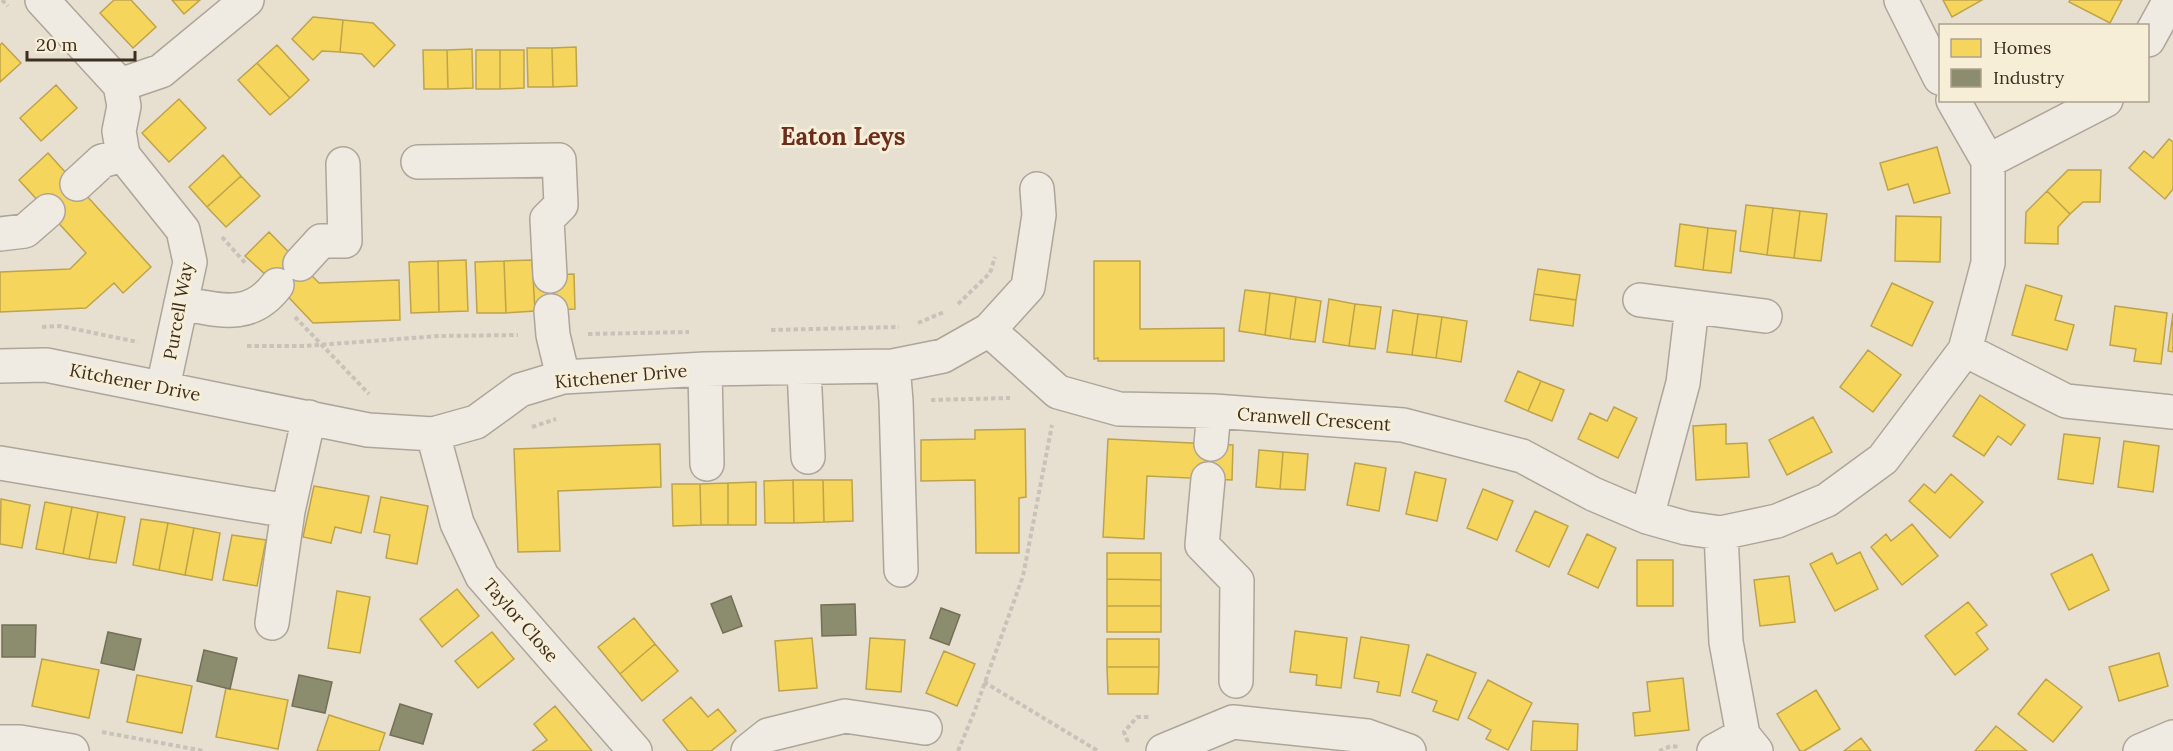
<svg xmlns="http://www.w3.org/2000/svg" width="2173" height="751" font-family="Lora,serif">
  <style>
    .homes { fill: #f6d55c; stroke: #bea34a; stroke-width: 1.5 }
    .industry { fill: #8c8c6e; stroke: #747057; stroke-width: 1.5 }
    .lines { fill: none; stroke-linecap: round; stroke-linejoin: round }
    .minor-casing { stroke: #ada599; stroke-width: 36 }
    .path { stroke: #c8c2b9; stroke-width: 4; stroke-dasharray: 4.5 3; stroke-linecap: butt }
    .minor { stroke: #efebe3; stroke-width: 33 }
    .labels { text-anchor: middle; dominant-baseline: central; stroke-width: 6; stroke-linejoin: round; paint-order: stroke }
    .street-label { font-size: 18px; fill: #3d2e20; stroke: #f7eed8 }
    .district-label { font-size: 24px; font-weight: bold; fill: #6b2e1e; stroke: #f7eed8 }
  </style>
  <rect width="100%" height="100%" fill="#e7e0d1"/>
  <path class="homes" d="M114,0H131L156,27L133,48L100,13Z
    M172,0H200L184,14Z
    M1943,0H1982L1952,17Z
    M2070,0H2122L2110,23L2069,2Z
    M313,17L343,20L340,52L322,51L313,60L292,39Z
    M343,20L373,23L395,45L374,67L362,54L340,52Z
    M2,43L21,63L0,82V45Z
    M277,45L309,80L290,98L257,63Z
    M576,47L577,86L553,87L552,48Z
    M527,48H552L553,87H528Z
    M472,49L473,88L448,89L447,50Z
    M423,50H447L448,89H424Z
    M476,50H500V89H476Z
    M500,50H524V88L500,89Z
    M257,63L290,98L270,115L238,80Z
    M56,85L77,108L41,141L20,118Z
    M179,99L206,128L169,162L142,133Z
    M2169,139L2173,142V189L2165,199L2129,168L2144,151L2153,158Z
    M1937,147L1950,193L1914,203L1908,184L1888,190L1880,163Z
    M48,153L151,267L123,293L114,283L86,308L0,312V272L70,269L86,253L19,180Z
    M223,155L241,176L207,207L189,187Z
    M2068,170H2101L2100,202H2083L2070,214L2047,191Z
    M241,176L260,196L226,227L207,207Z
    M2047,191L2070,214L2058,227V244L2025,243L2026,212Z
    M1746,205L1773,208L1767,255L1740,251Z
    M1773,208L1800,211L1794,258L1767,255Z
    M1800,211L1827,214L1821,261L1794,258Z
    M1896,216L1941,217L1940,262L1895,261Z
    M1680,224L1708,228L1703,270L1675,266Z
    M1708,228L1736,231L1731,273L1703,270Z
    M269,232L319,283L399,280L400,320L313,323L277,285L245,256Z
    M466,260L468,311L439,312L438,261Z
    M532,260L535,311L506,313L504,261Z
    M438,261L439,312L411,313L409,262Z
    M504,261L506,313H477L475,262Z
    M1094,261H1140V329L1224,328V361H1098V358L1094,359Z
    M1538,269L1580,275L1576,300L1534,294Z
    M574,274L575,309L535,311L533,276Z
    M1892,283L1933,302L1912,346L1871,326Z
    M2026,285L2062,296L2055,320L2074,325L2067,350L2012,335Z
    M1245,290L1270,293L1265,335L1239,331Z
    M1270,293L1296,297L1290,339L1265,335Z
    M1534,294L1576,300L1573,326L1530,320Z
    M1296,297L1321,301L1315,342L1290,339Z
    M1329,299L1355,304L1349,346L1323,342Z
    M1355,304L1381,307L1375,349L1349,346Z
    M2115,306L2167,313L2161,364L2134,361L2136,349L2110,345Z
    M1393,310L1418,314L1412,355L1387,352Z
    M2173,313V352L2168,351Z
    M1418,314L1442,317L1436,358L1412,355Z
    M1442,317L1467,321L1461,362L1436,358Z
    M1868,350L1901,375L1873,412L1840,387Z
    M1518,371L1541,381L1528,411L1505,401Z
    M1541,381L1564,390L1552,421L1528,411Z
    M1980,395L2025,425L2011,445L1998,436L1984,456L1953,436Z
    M1614,407L1637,418L1618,458L1578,439L1590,413L1607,421Z
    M1813,417L1832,452L1787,475L1769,440Z
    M1726,424V444L1747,443L1749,477L1696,480L1693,426Z
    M1025,429L1026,497L1019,498V553H976L975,480L921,481V440L975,439V430Z
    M2064,434L2100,438L2093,484L2058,479Z
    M1108,439L1233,445L1232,480L1147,476L1144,539L1103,537Z
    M2124,441L2159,446L2153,492L2118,487Z
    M660,444L661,487L558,491L560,551L518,552L514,449Z
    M1259,450L1283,452L1280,489L1256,487Z
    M1283,452L1308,454L1305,490L1280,489Z
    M1355,463L1386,468L1379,511L1347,505Z
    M1415,472L1446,479L1437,521L1406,514Z
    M1951,474L1983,502L1950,538L1909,501L1924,484L1935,493Z
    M793,480L794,523H765L764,481Z
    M793,480H823L824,522L794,523Z
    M823,480H852L853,521L824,522Z
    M756,482V525H728V483Z
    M728,483V525H701L700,484Z
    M672,484H700L701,525L673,526Z
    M314,486L369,496L361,533L335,527L331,543L303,537Z
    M1483,489L1513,501L1497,540L1467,528Z
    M381,497L428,506L417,564L386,558L390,535L374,532Z
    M1,499L30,505L22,548L0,544Z
    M45,502L72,507L63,554L36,549Z
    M72,507L98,512L89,559L63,554Z
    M1535,511L1568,526L1549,567L1516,551Z
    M98,512L125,517L116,563L89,559Z
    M141,519L168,523L159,570L133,565Z
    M168,523L194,528L185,575L159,570Z
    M1912,524L1938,556L1902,585L1871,547L1886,534L1891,541Z
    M194,528L220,533L212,580L185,575Z
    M1587,534L1616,548L1598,588L1568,574Z
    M232,535L266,540L257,586L223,580Z
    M1860,552L1878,589L1835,611L1810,564L1832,553L1837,564Z
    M1107,553H1161V580L1107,579Z
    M2092,554L2109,590L2069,610L2051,574Z
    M1637,560H1673V606H1637Z
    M1789,576L1795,622L1760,626L1754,580Z
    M1107,579L1161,580V606H1107Z
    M457,589L479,616L442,647L420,619Z
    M337,591L370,597L360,653L328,648Z
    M1968,602L1987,625L1976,633L1988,649L1955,675L1925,636Z
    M1107,606H1161V632H1107Z
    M634,618L655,644L620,674L598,647Z
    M1295,631L1347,638L1341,688L1316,685L1317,675L1290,672Z
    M492,632L514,659L478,688L455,661Z
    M1361,637L1409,645L1400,696L1377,692L1379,682L1354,678Z
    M812,638L817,688L779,691L775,641Z
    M870,638L905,640L901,692L866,689Z
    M1107,639H1159V667H1107Z
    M655,644L678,671L642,701L620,674Z
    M944,651L975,664L957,706L926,693Z
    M2159,653L2168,686L2119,701L2109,667Z
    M1427,654L1476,673L1458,720L1433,711L1437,701L1412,692Z
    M42,659L99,670L89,718L32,706Z
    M1107,667H1159L1158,694H1108Z
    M137,675L192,686L182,733L127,722Z
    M1683,678L1689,730L1635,736L1633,713L1650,711L1647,682Z
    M2046,679L2082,707L2053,742L2018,714Z
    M1488,680L1532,703L1508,750L1486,739L1491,730L1468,718Z
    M226,688L288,700L278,749L216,737Z
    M1816,690L1840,729L1804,751H1800L1777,714Z
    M691,697L708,717L718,709L736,731L711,751H688L663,720Z
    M555,706L592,751H532L547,740L534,724Z
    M329,715L385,733L379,751H317Z
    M1533,721L1578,724L1577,751H1531Z
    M1996,726L2027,751H1975Z
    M1861,738L1871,751H1844Z"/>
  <path class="industry" d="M731,596L742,626L723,633L711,604Z
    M855,604L856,635L822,636L821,605Z
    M941,608L960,615L949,645L930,638Z
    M2,625H36L35,657H2Z
    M108,632L141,639L134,670L101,663Z
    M204,650L237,658L230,689L197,681Z
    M299,675L332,682L325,713L292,706Z
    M400,704L432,714L423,744L390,735Z"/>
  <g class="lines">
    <defs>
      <path id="minor" d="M42,0L120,85L124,106L119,131L123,155L183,230L190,262L163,387
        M1901,0L1940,78
        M2148,40L2170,0
        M120,85L161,71L247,0
        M1988,161L2106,100
        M418,162L559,160L561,205L547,219L550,276
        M77,184L102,161L123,155
        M0,234L25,231L48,211
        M300,264L321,241H345L343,164
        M1640,300L1765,316
        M181,303C219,310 250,321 277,285
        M551,311L553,335L563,377
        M989,330L1058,392L1119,409L1214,411L1403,425L1522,456L1593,494L1647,517L1686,528L1721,533L1777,521L1827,500L1883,459L1965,350L1988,263V161L1953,100
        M1965,350L2066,401L2173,412
        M0,366L46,365L368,430L433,434L476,422L520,390L563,377L705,369L893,366L943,356L989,330L1028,287L1039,215L1037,189
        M893,366L896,401L901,570
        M804,368L808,457
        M705,369L707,464
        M433,434L457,523L482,576L635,751
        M1211,444L1214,411
        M0,463L288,511
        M1208,479L1202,545L1237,581L1236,681
        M1647,517L1683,383L1692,307
        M1721,533L1726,642L1743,735L1756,751
        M272,623L288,511L309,417
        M0,742H20L72,751
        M748,751L768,735L845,716L925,728
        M1163,751L1233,722L1367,736L1409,751
        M1714,751L1743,735
        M2140,751L2173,737"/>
    </defs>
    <use href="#minor" class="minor-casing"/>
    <path class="path" d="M2,0L8,6
      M222,237L247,265
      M958,304L990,273L995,257
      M295,317L369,394
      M918,323L944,312
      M42,327L60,326L138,342
      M771,330L899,327
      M588,334L689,332
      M247,346H304L439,336L518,335
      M931,400L1010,398
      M532,427L556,419
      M984,682L1098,751
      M102,732L204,751
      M1128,742L1124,732L1137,717H1149
      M958,751L975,710L1023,576L1052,425
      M1659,751L1671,746L1680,747"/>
    <use href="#minor" class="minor"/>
  </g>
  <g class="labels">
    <g class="street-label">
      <text transform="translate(178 311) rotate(-80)">Purcell Way</text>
      <text transform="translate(621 376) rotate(-5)">Kitchener Drive</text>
      <text transform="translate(135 382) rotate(11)">Kitchener Drive</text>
      <text transform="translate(1314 419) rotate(4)">Cranwell Crescent</text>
      <text transform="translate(521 620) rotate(49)">Taylor Close</text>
    </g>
    <g class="district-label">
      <text x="843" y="136">Eaton Leys</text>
    </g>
  </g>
  <rect x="1939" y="24" width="210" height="78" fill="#f7eed8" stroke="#ada18e" stroke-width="1.5"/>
  <rect x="1951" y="39" width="30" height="18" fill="#f6d55c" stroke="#ada18e" stroke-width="1.5"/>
  <text x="1993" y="54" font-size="18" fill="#3d2e20">Homes</text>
  <rect x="1951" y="69" width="30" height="18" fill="#8c8c6e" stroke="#ada18e" stroke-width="1.5"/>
  <text x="1993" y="84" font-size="18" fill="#3d2e20">Industry</text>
  <path d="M27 51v9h108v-9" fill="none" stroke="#3d2e20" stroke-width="3"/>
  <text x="36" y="51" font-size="18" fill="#3d2e20" stroke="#f7eed8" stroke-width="4.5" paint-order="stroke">20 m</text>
</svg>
